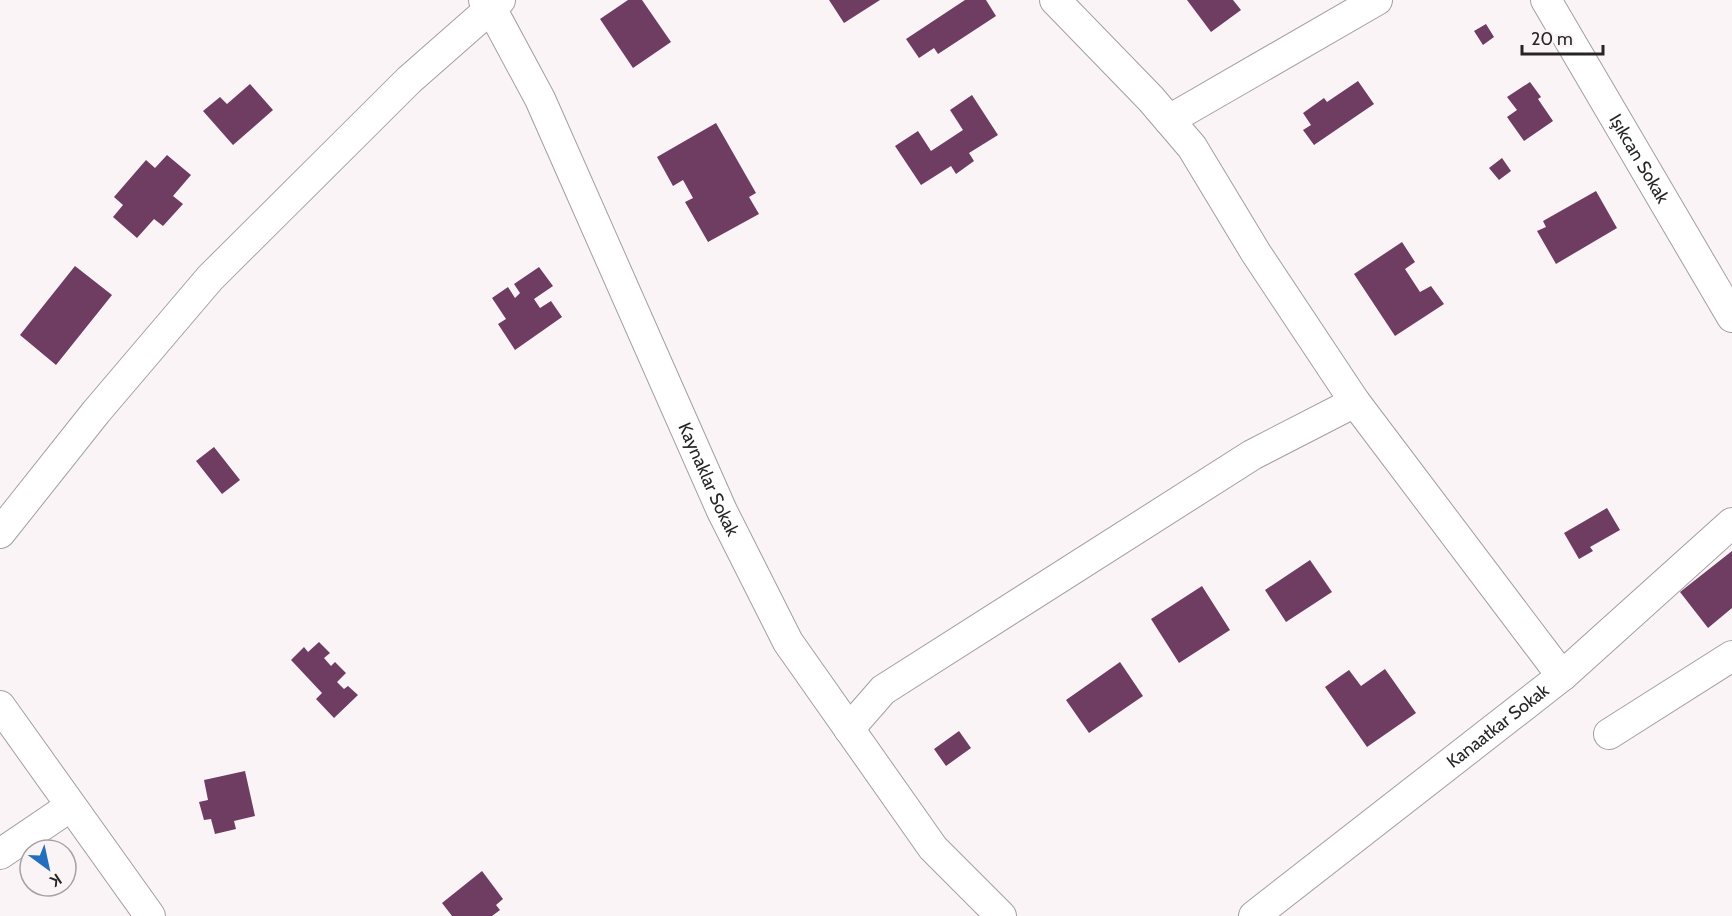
<svg xmlns="http://www.w3.org/2000/svg" width="1732" height="916" font-family="Cabin,sans-serif">
  <style>
    .building { fill: #6f3c62 }
    .lines { fill: none; stroke-linecap: round; stroke-linejoin: round }
    .minor-casing { stroke: #a49ea0; stroke-width: 32 }
    .minor { stroke: #fff; stroke-width: 30 }
    .labels { text-anchor: middle; dominant-baseline: central; stroke-width: 6; stroke-linejoin: round; paint-order: stroke }
    .street-label { font-size: 18px; fill: #262425; stroke: #fbf4f6 }
  </style>
  <rect width="100%" height="100%" fill="#fbf4f6"/>
  <path class="building" d="M628,0H642L671,42L633,68L600,19Z
    M829,0H880L844,23Z
    M965,0H986L996,16L938,54L934,48L919,58L906,39Z
    M1187,0H1233L1241,10L1211,32Z
    M1486,24L1494,37L1483,45L1474,31Z
    M1358,81L1374,104L1314,145L1303,130L1311,125L1303,113L1324,98L1327,102Z
    M1530,82L1541,97L1538,99L1553,121L1524,141L1507,117L1517,110L1507,97Z
    M250,84L273,110L233,145L203,111L220,97L227,104Z
    M972,95L998,135L969,153L974,161L956,174L951,166L921,185L895,146L918,131L931,151L963,130L950,110Z
    M716,123L756,193L749,197L759,214L708,242L685,202L693,198L683,180L673,186L657,157Z
    M167,155L191,175L173,196L183,204L163,226L154,219L137,238L113,217L123,205L114,197L146,160L155,168Z
    M1502,158L1511,171L1499,180L1489,168Z
    M1596,191L1617,228L1556,264L1537,231L1546,227L1543,221Z
    M1402,242L1415,262L1405,269L1420,292L1431,286L1444,304L1395,336L1354,274Z
    M75,266L112,295L56,365L20,335Z
    M539,267L553,286L534,299L540,308L551,301L562,317L515,350L498,324L506,319L492,298L508,287L515,298L520,293L514,284Z
    M214,447L240,480L222,494L196,461Z
    M1607,508L1620,530L1590,547L1593,551L1579,559L1564,533Z
    M1732,551V608L1708,628L1680,592Z
    M1310,560L1332,592L1286,622L1265,590Z
    M1202,586L1230,630L1179,663L1151,619Z
    M319,642L330,653L324,658L331,666L335,662L346,673L337,682L344,689L348,686L358,695L334,718L316,699L322,693L291,660L304,647L308,652Z
    M1120,662L1143,696L1089,733L1066,700Z
    M1385,669L1416,713L1367,747L1325,687L1349,670L1361,686Z
    M959,731L971,748L946,766L934,749Z
    M245,771L255,816L234,821L236,829L215,834L211,819L204,820L199,802L208,800L204,780Z
    M482,871L503,899L496,905L500,910L492,916H452L442,903Z"/>
  <g class="lines">
    <defs>
      <g id="minor">
        <path id="s1" d="M484,0L491,8L540,99L722,511L788,642L933,848L1001,916"/>
        <path d="M1055,0L1151,99L1192,147L1256,253L1355,402"/>
        <path id="s2" d="M1546,0L1732,317"/>
        <path d="M1169,120L1377,0"/>
        <path d="M0,533L96,412L210,278L409,80L500,0"/>
        <path d="M0,706L150,916"/>
        <path d="M849,729L883,690L1252,455L1355,402L1562,676"/>
        <path d="M1609,734L1732,656"/>
        <path d="M0,854L71,806"/>
        <path id="s3" d="M1254,916L1562,676L1732,523"/>
      </g>
    </defs>
    <use href="#minor" class="minor-casing"/>
    <use href="#minor" class="minor"/>
  </g>
  <g class="labels">
    <g class="street-label">
      <text stroke="none"><textPath href="#s2" startOffset="184">Işıkcan Sokak</textPath></text>
      <text stroke="none"><textPath href="#s1" startOffset="530">Kaynaklar Sokak</textPath></text>
      <text stroke="none"><textPath href="#s3" startOffset="309">Kanaatkar Sokak</textPath></text>
    </g>
  </g>
  <g transform="translate(48 868) rotate(147)"><circle r="28" fill="#fbf4f6" stroke="#a6a1a2" stroke-width="1.5"/>
  <path d="M0-4.5L10 22L0 15L-10 22Z" fill="#236fbe"/>
  <text y="-9" font-size="16" font-weight="bold" text-anchor="middle" fill="#262425">K</text>
  </g>
  <path d="M1522 45v9h81v-9" fill="none" stroke="#262425" stroke-width="3"/>
  <text x="1531" y="45" font-size="18" fill="#262425" stroke="#fbf4f6" stroke-width="4.5" paint-order="stroke">20 m</text>
</svg>
